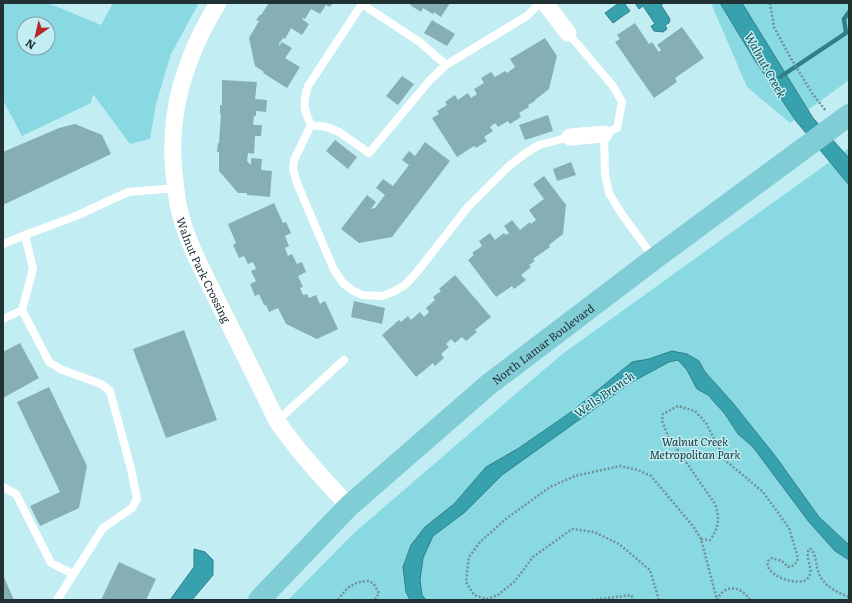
<svg xmlns="http://www.w3.org/2000/svg" width="852" height="603" font-family="Literata,serif">
  <style>
    .green { fill: #89d9e3; fill-rule: evenodd }
    .water { fill: #37a1ad; stroke: #308089 }
    .lines { fill: none; stroke-linecap: round; stroke-linejoin: round }
    .stream { stroke: #308089; stroke-width: 4.5 }
    .building { fill: #85afb5 }
    .path { stroke: #729195; stroke-width: 2.5; stroke-dasharray: 2 2; stroke-linecap: butt }
    .lane { stroke: #fff; stroke-width: 8 }
    .street { stroke: #fff; stroke-width: 17 }
    .primary { stroke: #80cdd5; stroke-width: 22 }
    .labels { text-anchor: middle; dominant-baseline: central; stroke-width: 3; stroke-linejoin: round; paint-order: stroke }
    .street-label { font-size: 11px; fill: #203234; stroke: #c1edf3 }
    .park-label { font-size: 11px; font-style: italic; fill: #21393c; stroke: #c1edf3 }
    .water-label { font-size: 12px; font-style: italic; fill: #135056; stroke: #c1edf3 }
  </style>
  <rect width="100%" height="100%" fill="#c1edf3"/>
  <path class="green" d="M3,3H48L101,25L113,3H199L171,54L156,104L150,139L130,144L93,94L91,103L22,136L3,100ZM24,24H48V48H24Z
    M711,3H849V80L790,123L747,87Z
    M849,148V600H288L354,533L561,355Z"/>
  <path class="water" d="M619,3H624L630,11L613,23L605,13Z
    M635,3H664L661,5L670,19L669,23L665,25L667,29L663,32L654,31L651,26L655,24L643,6L639,9Z
    M720,3H742L813,118L849,158V185L796,121L754,59Z
    M672,351L687,354L699,361L705,372L732,402L776,457L819,517L849,545V560L835,551L809,522L753,447L738,434L725,414L708,395L697,389L687,370L678,360L669,362L632,382L502,475L465,512L433,536L423,558L420,580L422,595L426,600H410L406,592L403,567L411,545L425,527L454,504L486,467L519,448L571,412L632,362L649,359Z
    M194,549L205,552L213,560V575L192,600H170L194,567Z"/>
  <g class="lines">
    <path class="stream" d="M780,77L846,33L844,19L849,12"/>
  </g>
  <path class="building" d="M269,3H333L330,7L326,5L320,14L311,9L305,19L303,18L302,19L309,24L302,35L291,28L285,39L283,38L279,44V46L282,42L292,48L285,58L300,67L287,88L263,73L264,72L255,66L249,38L259,21L256,20L260,15H261Z
    M412,3H450L441,17L434,12L433,14L423,8L421,12L410,5Z
    M432,20L455,34L447,46L424,33Z
    M635,23L649,44L652,42L659,52L661,50L657,45L682,27L704,58L675,78L677,82L654,98L615,42L620,39L617,35Z
    M545,38L557,56L549,89L535,100V101L528,105L529,107L519,113L521,117L510,124L508,121L498,127L495,123L490,127L493,131L484,137L487,141L476,148L474,146L457,157L432,118L439,114L437,111L447,105L445,102L455,95L458,100L468,93L471,98L477,94L474,89L484,83L481,78L491,72L495,77L505,71L507,73L515,67L510,59Z
    M402,76L414,84L398,105L386,96Z
    M222,80L257,82L255,99L267,100L266,112L256,111V116H254L253,125H262L261,136H255L254,154L248,153L247,161L251,165V158L262,159L261,170L272,171L270,197L247,195V193H238L219,171V152H217L218,143H219L221,114H220V105H222Z
    M548,115L553,131L525,140L519,125Z
    M75,124L102,135L111,154L3,205V152L59,128Z
    M335,140L357,157L348,169L326,151Z
    M425,142L450,161L392,237L359,243L341,229L367,195L376,202L371,209L375,208L385,195L376,188L383,179L393,186L409,165L402,160L409,151L415,156Z
    M571,162L576,175L557,181L553,169Z
    M544,176L566,205L563,234L549,245L550,247L533,259L535,261L529,265L531,267L521,275L526,280L514,289L512,286L496,297L468,260L474,255L472,253L482,246L479,241L490,233L495,240L504,233L506,235L509,233L504,226L512,220L520,230L530,222L531,224L536,220L529,210L544,199L533,184Z
    M274,203L283,223L286,222L291,233L285,236L289,246L285,248L288,256L292,254L297,264L302,262L306,272L298,276L303,287L300,288L303,295L307,294L309,298L316,295L320,304L325,301L338,329L317,339L286,324L278,308L269,312L266,305H264L259,294L255,296L250,284L256,281L251,271L256,269L253,262L248,264L244,256L239,258L233,245L236,243L228,224Z
    M455,275L491,317L475,330L477,332L466,341L462,337L455,343L451,339L446,344L449,347L441,354L444,358L435,366L433,363L416,377L382,335L399,320L401,322L408,316L411,320L420,312L424,317L429,312L426,308L435,300L433,297L441,291L439,289Z
    M354,301L385,308L382,324L351,317Z
    M184,330L217,420L166,438L133,349Z
    M20,343L39,378L3,398V352Z
    M49,387L87,466L79,508L40,526L30,506L60,492L17,402Z
    M119,562L156,579L146,600H101Z
    M3,575L14,600H3Z"/>
  <g class="lines">
    <path class="path" d="M770,3L774,27L789,55L812,93L826,111
      M701,539L710,540C719,528 720,518 715,504L668,436L662,421L663,414L678,406L695,411L706,423L725,460L763,492L789,528L798,558L797,562L792,566L788,567L782,561L772,558L768,561C763,576 801,588 808,578C815,569 804,559 809,549H811C815,554 816,561 817,567C820,584 834,591 849,597
      M338,600C346,588 354,581 369,581L374,584L379,593L375,600
      M592,600L631,595L634,600
      M659,600L650,570L619,544L594,532L572,529L533,557L515,581L498,595L487,599L474,595L466,582L469,557L480,542L507,518L550,487L575,476L620,466L638,470L651,476L693,526L701,539L717,600
      M717,600C725,583 741,586 750,600"/>
    <path class="lane" d="M568,33L613,86L622,102L617,128L604,134L605,174L609,193L621,213L654,258
      M446,65L421,43L362,4L308,86C303,103 303,109 311,125L294,160L293,169L297,183L334,270L343,283L352,290L362,295L382,296L393,292L405,285L417,272L467,208L509,166L523,155L539,145L570,137
      M311,125L327,127L339,132L369,153L430,80L446,65L527,16L540,3
      M3,244L25,235
      M3,319L22,310
      M277,421L344,360
      M3,487L16,494L51,563L73,574
      M57,600L103,528L132,508L137,499L131,469L110,391L101,384L60,369L49,362L22,310L33,269L25,235L76,216L128,192L176,188"/>
    <g class="street">
      <path id="s1" d="M218,3C184,59 166,116 175,182C176,191 177,200 179,209C187,243 204,273 219,304C239,343 258,382 277,421C298,452 323,479 349,506"/>
      <path d="M545,3L568,33"/>
      <path d="M570,137L604,134"/>
    </g>
    <path class="primary" id="s2" d="M259,600L349,506L488,385L654,259L849,115"/>
  </g>
  <g class="labels">
    <g class="street-label">
      <text stroke="none"><textPath href="#s1" startOffset="281">Walnut Park Crossing</textPath></text>
      <text stroke="none"><textPath href="#s2" startOffset="383">North Lamar Boulevard</textPath></text>
    </g>
    <g class="park-label">
      <text x="695" y="441">Walnut Creek<tspan x="695" dy="13">Metropolitan Park</tspan></text>
    </g>
    <g class="water-label">
      <text transform="translate(766 65) rotate(61)">Walnut Creek</text>
      <text transform="translate(604 394) rotate(-35)">Wells Branch</text>
    </g>
  </g>
  <rect width="852" height="603" fill="none" stroke="#203234" stroke-width="8"/>
  <g transform="translate(36 36) rotate(214)"><circle r="19" fill="#c1edf3" stroke="#81a2a7"/>
  <path d="M0-3L7 15L0 10L-7 15Z" fill="#b7282a"/>
  <text y="-6" font-size="11" font-weight="bold" text-anchor="middle" fill="#203234">N</text>
  </g>
</svg>
